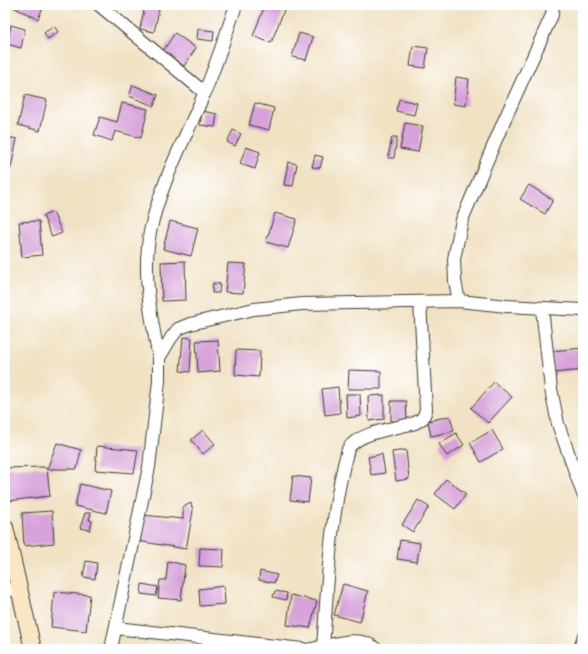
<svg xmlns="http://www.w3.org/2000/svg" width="588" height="654" font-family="Mali,sans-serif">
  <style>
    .building { fill: #d7a2d9 }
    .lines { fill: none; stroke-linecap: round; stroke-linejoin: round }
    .street-casing { stroke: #3c3a35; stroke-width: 14 }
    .secondary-casing { stroke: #3c3a35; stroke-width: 18 }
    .street { stroke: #fff; stroke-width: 12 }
    .secondary { stroke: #fbe6c3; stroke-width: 16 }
  </style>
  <rect width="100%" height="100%" fill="#fff"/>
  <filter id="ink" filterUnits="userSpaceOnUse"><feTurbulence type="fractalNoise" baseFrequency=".025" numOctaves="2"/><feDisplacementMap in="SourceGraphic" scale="8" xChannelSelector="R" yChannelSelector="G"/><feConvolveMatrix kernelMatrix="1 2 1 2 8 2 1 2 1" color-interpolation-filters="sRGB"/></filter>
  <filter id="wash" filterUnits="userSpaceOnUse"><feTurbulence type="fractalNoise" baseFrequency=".012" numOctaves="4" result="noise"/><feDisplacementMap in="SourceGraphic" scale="16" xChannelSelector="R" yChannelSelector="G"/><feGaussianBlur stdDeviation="0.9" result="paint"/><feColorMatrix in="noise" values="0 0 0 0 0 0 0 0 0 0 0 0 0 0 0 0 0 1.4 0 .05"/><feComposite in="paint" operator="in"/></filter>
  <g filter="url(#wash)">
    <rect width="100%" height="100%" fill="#f1e2c4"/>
    <g id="blocks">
      <path class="building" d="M9,5H44L38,19Z
        M145,5H160L154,32L140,29Z
        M265,5H286L271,43L253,36Z
        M11,25L25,29L21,48L7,44Z
        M54,26L58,32L48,39L44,33Z
        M198,29L214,31L213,41L197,39Z
        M175,33L196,48L184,66L163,51Z
        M299,33L313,37L306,60L292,57Z
        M413,46L428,48L425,68L410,66Z
        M456,77L469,79L466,106L453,104Z
        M133,85L158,95L154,106L129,96Z
        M25,95L47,100L40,131L18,125Z
        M399,99L417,103L414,115L396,111Z
        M122,103L148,109L141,138L115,131L112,141L94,135L100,117L117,122Z
        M255,103L274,108L269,130L249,125Z
        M202,111L217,114L215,127L200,125Z
        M405,123L423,126L418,152L400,149Z
        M233,130L241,134L235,146L227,142Z
        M7,137L17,139L11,168L5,167Z
        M392,137H397L394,158H388Z
        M246,147L260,152L255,169L240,164Z
        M315,155L323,157L320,168L312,167Z
        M288,162L297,164L293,186L284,185Z
        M529,185L553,200L545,214L520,199Z
        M53,212L62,233L52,237L43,216Z
        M275,213L297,219L288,248L266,242Z
        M39,221L42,255L22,257L19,222Z
        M170,221L198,228L191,256L163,249Z
        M185,261L186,300L162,301L161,262Z
        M228,263L246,264L243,293L225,292Z
        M213,283L220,284L219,293H212Z
        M183,337L192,338L190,372L180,371Z
        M218,340L220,371L198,373L196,341Z
        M583,348V370L553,373L551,351Z
        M236,350L260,351L259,377L235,375Z
        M349,370L381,371V389H348Z
        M494,382L512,397L488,423L471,408Z
        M338,387L340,413L325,415L322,389Z
        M346,394H360L361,416L347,418Z
        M384,395V419L369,421L368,396Z
        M391,401H406L407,421H391Z
        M450,416L454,431L431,436L428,421Z
        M203,430L215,444L203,454L191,440Z
        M492,430L503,449L481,462L470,443Z
        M456,433L464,445L447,456L439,444Z
        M57,443L81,450L77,469H47L50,496L8,501L5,468L43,467L47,469Z
        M97,446L138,450L134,473L95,470Z
        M406,450L409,479L396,481L392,452Z
        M382,454L385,473L371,475L368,457Z
        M293,476L311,478L308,502L290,500Z
        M446,479L466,494L455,509L435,494Z
        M80,484L111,491L106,513L75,506Z
        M418,500L429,507L413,532L402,525Z
        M191,503L193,511L186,549L137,541L142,515L183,519V507Z
        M52,511L54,543L24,546L22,513Z
        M85,513H91L89,520L92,521L90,530L80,528Z
        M400,540L420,543L417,562L397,559Z
        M200,548L224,549L223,567L199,566Z
        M86,561L97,563L95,579L83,577Z
        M168,561L185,565L181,600L158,598L160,580H166Z
        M260,571L277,575L274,583L259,580Z
        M142,584L158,587L156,596L141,594Z
        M343,584L368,591L360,622L334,615Z
        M224,586L225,604L200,606L199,589Z
        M275,591L287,593L286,600L273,597Z
        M54,592L90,595L86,631L51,627Z
        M291,595L317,601L310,628L287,625Z"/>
    </g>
  </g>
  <g filter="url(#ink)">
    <use href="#blocks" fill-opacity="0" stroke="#3c3a35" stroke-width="1"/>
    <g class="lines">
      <defs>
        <path id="street" d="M99,5L205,93
          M459,301L455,281L454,259L462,220L503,123L552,15L553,5
          M542,308L551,389L558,424L583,494
          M159,358C151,318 142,273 150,232C160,184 185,139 204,94C216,65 226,35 236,5
          M5,588L20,592
          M116,628L303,649
          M323,647C328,581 330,514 348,449C358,432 397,428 415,423L423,418L426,410L420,302
          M111,649L149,467L159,381V358L171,338L178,329L190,324L254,309L302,304L459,301L507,306L583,310
          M311,649C331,646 359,633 376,649
          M580,649L583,638"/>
        <path id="secondary" d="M5,527L33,649"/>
      </defs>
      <use href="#street" class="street-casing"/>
      <use href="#secondary" class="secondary-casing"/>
      <use href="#street" class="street"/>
      <use href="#secondary" class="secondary"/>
    </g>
  </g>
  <rect width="588" height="654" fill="none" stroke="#fff" stroke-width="20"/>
</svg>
